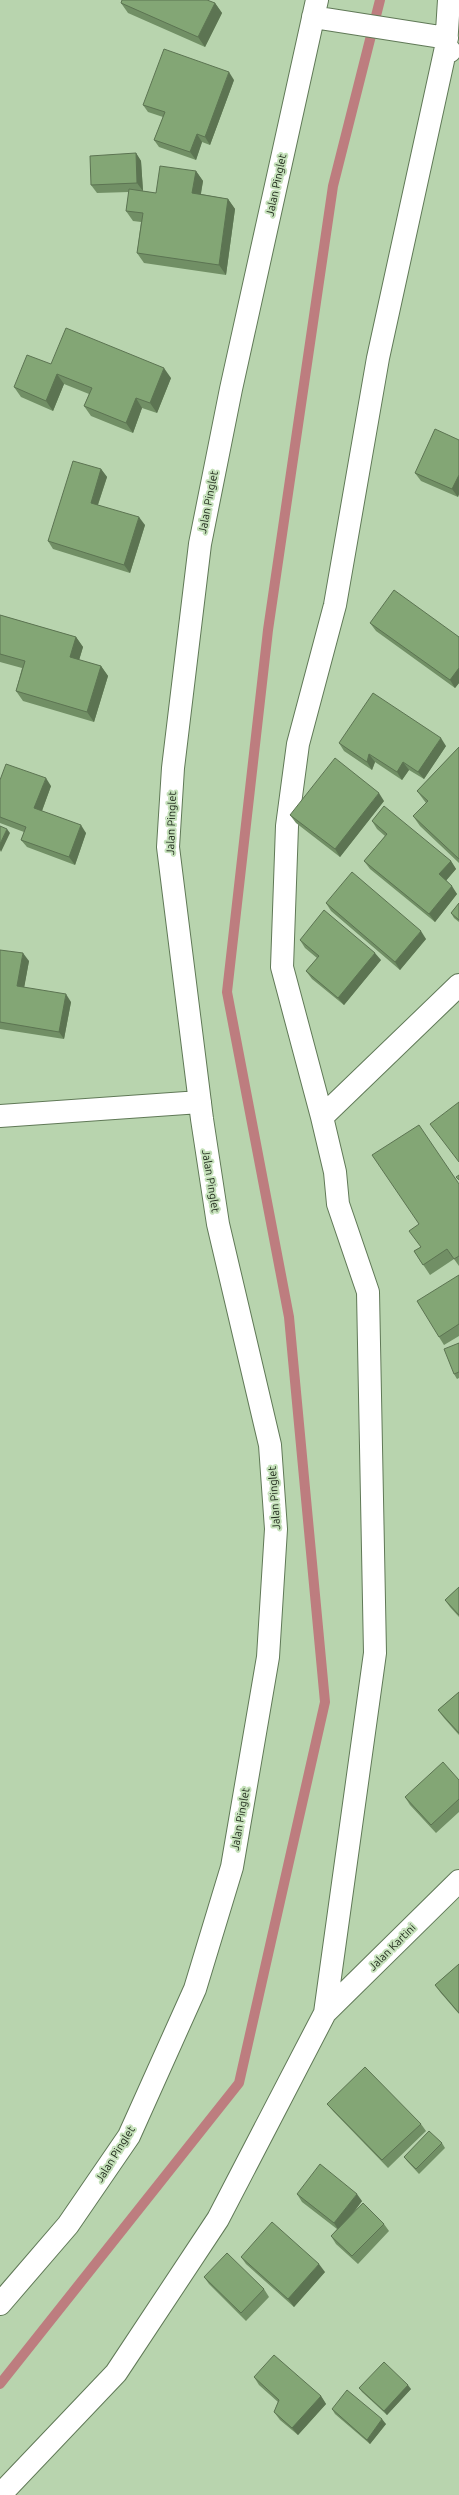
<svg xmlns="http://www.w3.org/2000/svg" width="459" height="2495" font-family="Ubuntu,sans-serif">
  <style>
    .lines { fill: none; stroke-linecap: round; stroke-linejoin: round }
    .stream { stroke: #bd7d7f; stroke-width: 10 }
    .minor-casing { stroke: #607957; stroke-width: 24 }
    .minor { stroke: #fff; stroke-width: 22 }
    .wall { fill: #718f65 }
    .shaded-wall { fill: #5c7452 }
    .building { fill: #83a675; stroke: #5c7452 }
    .labels { text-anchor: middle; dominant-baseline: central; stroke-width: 4; stroke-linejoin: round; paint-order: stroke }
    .street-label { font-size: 11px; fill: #1b2517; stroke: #c5e1ba }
  </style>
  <rect width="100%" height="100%" fill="#b8d4ae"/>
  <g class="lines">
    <path class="stream" d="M0,2384L239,2083L325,1702L289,1317L227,992L268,630L333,186L380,0"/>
    <defs>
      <path id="minor" d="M449,0L446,47L450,51
        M313,17L447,38
        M0,1116L200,1102
        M322,1117L459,985
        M325,2013L459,1881
        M0,2304L68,2225L129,2136L195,1989L232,1867L268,1657L276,1529L270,1445L218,1224L202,1119L168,847L173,768L200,544L231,389L317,0
        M0,2495L116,2373L218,2219L325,2013L375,1653L368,1292L338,1204L335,1172L322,1117L282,967L287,826L298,744L335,605L378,358L446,47"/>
    </defs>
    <use href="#minor" class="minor-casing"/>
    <use href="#minor" class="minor"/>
  </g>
  <path class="wall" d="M121,3H215L222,13L205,47L128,13Z
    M234,80L210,145L202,142L196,160L159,147L154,140L163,117L148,112L143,105Z
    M136,153L141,161L143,191L156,193L196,171L203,181L201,194L228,199L235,209L226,275L144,263L137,253L141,222L133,221L126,211L129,192L97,193L91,185Z
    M51,364L171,378L157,413L142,408L133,433L91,416L84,406L89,394L64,384L53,411L21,397L14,387Z
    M459,440V494L458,497L421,481L415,473Z
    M101,469L107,477L98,505L145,525L130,573L53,549L48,541Z
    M0,615L76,637L83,647L79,660L101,666L108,676L94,722L23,701L16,691L22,668L0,662Z
    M370,623L459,637V683L455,688L376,631Z
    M339,743L446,746L424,779L409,770L402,780L375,762L372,770L344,751Z
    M459,747V863L420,826L413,816L426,803L417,791Z
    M0,780L51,786L42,811L86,833L75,865L27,847L21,840L24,832L0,823Z
    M384,801L340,857L296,823L290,815Z
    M372,821L451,861L456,869L446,880L457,894L435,922L370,869L364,861L385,836L377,829Z
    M326,903L426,939L400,970L331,911Z
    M459,903V922L454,918L451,913Z
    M300,940L381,960L344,1005L312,979L306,971L317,958L305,948Z
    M0,950L29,961L24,987L71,1002L64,1039L0,1029Z
    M459,1184V1266L454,1259L430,1275L414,1251L421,1247L419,1224Z
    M459,1275V1336L444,1345L439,1337Z
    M459,1343V1378L457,1379L454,1374Z
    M459,1587V1617L450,1607L445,1600Z
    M459,1692V1735L444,1718L438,1710Z
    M459,1780V1812L436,1833L410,1805L405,1797Z
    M459,1964V2014L440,1992L435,1985Z
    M327,2104L421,2124L426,2131L388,2168L333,2111Z
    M442,2143L445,2148L419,2174L407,2161L404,2157Z
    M297,2194L362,2201L352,2215L384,2224L389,2231L358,2264L336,2244L331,2236L337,2229L302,2202Z
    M241,2257L325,2272L294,2307L246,2264Z
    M204,2277L264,2289L269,2297L246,2321L209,2284Z
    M254,2377L321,2396L326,2404L298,2435L280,2420L274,2412L278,2402L259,2385Z
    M359,2388L411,2389L387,2415L362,2392Z
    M332,2409L386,2424L370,2444L335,2414Z"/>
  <path class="shaded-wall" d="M215,3L222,13L205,47L198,37Z
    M229,72L234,80L210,145L205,137Z
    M197,134L202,142L196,160L190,152Z
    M136,153L141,161L143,191L137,183Z
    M196,171L203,181L199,203L192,193Z
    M228,199L235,209L226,275L219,265Z
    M164,368L171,378L157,413L150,403Z
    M57,374L64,384L53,411L46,401Z
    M136,398L142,408L133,433L126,423Z
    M101,469L107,477L96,510L91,503Z
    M458,475L459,476V494L458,497L452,489Z
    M139,517L145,525L130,573L124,565Z
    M76,637L83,647L77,667L70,657Z
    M101,666L108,676L94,722L87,712Z
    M459,668V683L455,688L450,680Z
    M441,738L446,746L424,779L418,772Z
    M369,754L375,762L372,770L367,762Z
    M403,762L409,770L402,780L397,772Z
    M46,778L51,786L40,816L34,808Z
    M379,793L384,801L340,857L335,849Z
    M81,825L86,833L75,865L69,857Z
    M7,829L10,833L1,852L0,850V844Z
    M451,861L456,869L445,882L439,874Z
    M452,886L457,894L435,922L429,914Z
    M421,931L426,939L400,970L395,962Z
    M23,953L29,961L23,994L17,986Z
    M375,953L381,960L344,1005L338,998Z
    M66,994L71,1002L64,1039L59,1032Z
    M357,2194L362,2201L339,2231L334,2223Z
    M319,2264L325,2272L294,2307L288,2299Z
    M408,2385L411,2389L387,2415L384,2411Z
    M321,2396L326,2404L298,2435L292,2428Z
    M382,2419L386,2424L370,2444L367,2440Z"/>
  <path class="building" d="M122,0H207L215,3L198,37L121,3Z
    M164,49L229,72L205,137L197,134L190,152L154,140L165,112L143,105Z
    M136,153L137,183L91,185L90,156Z
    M160,166L196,171L192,193L228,199L219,265L137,253L143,213L126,211L129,189L156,193Z
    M66,328L164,368L150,403L136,398L126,423L84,406L92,388L57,374L46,401L14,387L27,355L51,364Z
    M435,429L459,440V475L452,489L415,473Z
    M73,461L101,469L91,503L139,517L124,565L48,541Z
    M394,590L459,637V668L450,680L370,623Z
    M0,615L76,637L70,657L101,666L87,712L16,691L25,661L0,654Z
    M373,693L441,738L418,772L403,762L397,772L369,754L367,762L339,743Z
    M459,747V859L413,816L428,801L417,791Z
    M335,758L379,793L335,849L290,815Z
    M6,764L46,778L34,808L81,825L69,857L21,840L26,827L0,817V780Z
    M384,806L451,861L439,874L452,886L429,914L364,861L387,834L372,821Z
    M0,826L7,829L0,844Z
    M352,872L421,931L395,962L326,903Z
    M459,903V920L451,913Z
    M324,910L375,953L338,998L306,971L319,956L300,940Z
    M0,950L23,953L17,986L66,994L59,1032L0,1022Z
    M459,1102V1162L430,1124Z
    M419,1125L459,1184V1256L454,1259L447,1249L423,1265L414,1251L421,1247L409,1231L419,1224L372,1155Z
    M459,1175V1180L456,1177Z
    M459,1275V1324L439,1337L417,1301Z
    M459,1343V1372L454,1374L444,1349Z
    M459,1587V1615L445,1600Z
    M459,1692V1733L438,1710Z
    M443,1762L459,1780V1799L431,1825L405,1797Z
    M459,1964V2013L435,1985Z
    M365,2067L421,2124L382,2160L327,2104Z
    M429,2131L442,2143L416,2169L404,2157Z
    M320,2164L357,2194L334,2223L297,2194Z
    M363,2203L384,2224L352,2256L331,2236Z
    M272,2222L319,2264L288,2299L241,2257Z
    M227,2253L264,2289L241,2313L204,2277Z
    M274,2355L321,2396L292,2428L274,2412L279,2400L254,2377Z
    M384,2362L408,2385L384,2411L359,2388Z
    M347,2390L382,2419L367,2440L332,2409Z"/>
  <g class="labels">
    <g class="street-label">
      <text transform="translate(276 185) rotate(-78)">Jalan Pinglet</text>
      <text transform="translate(208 502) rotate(-79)">Jalan Pinglet</text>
      <text transform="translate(171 823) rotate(-88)">Jalan Pinglet</text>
      <text transform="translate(211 1181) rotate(81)">Jalan Pinglet</text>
      <text transform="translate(274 1498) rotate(-94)">Jalan Pinglet</text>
      <text transform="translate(240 1819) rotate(-80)">Jalan Pinglet</text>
      <text transform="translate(392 1947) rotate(-45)">Jalan Kartini</text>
      <text transform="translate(115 2154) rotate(-58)">Jalan Pinglet</text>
    </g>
  </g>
</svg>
